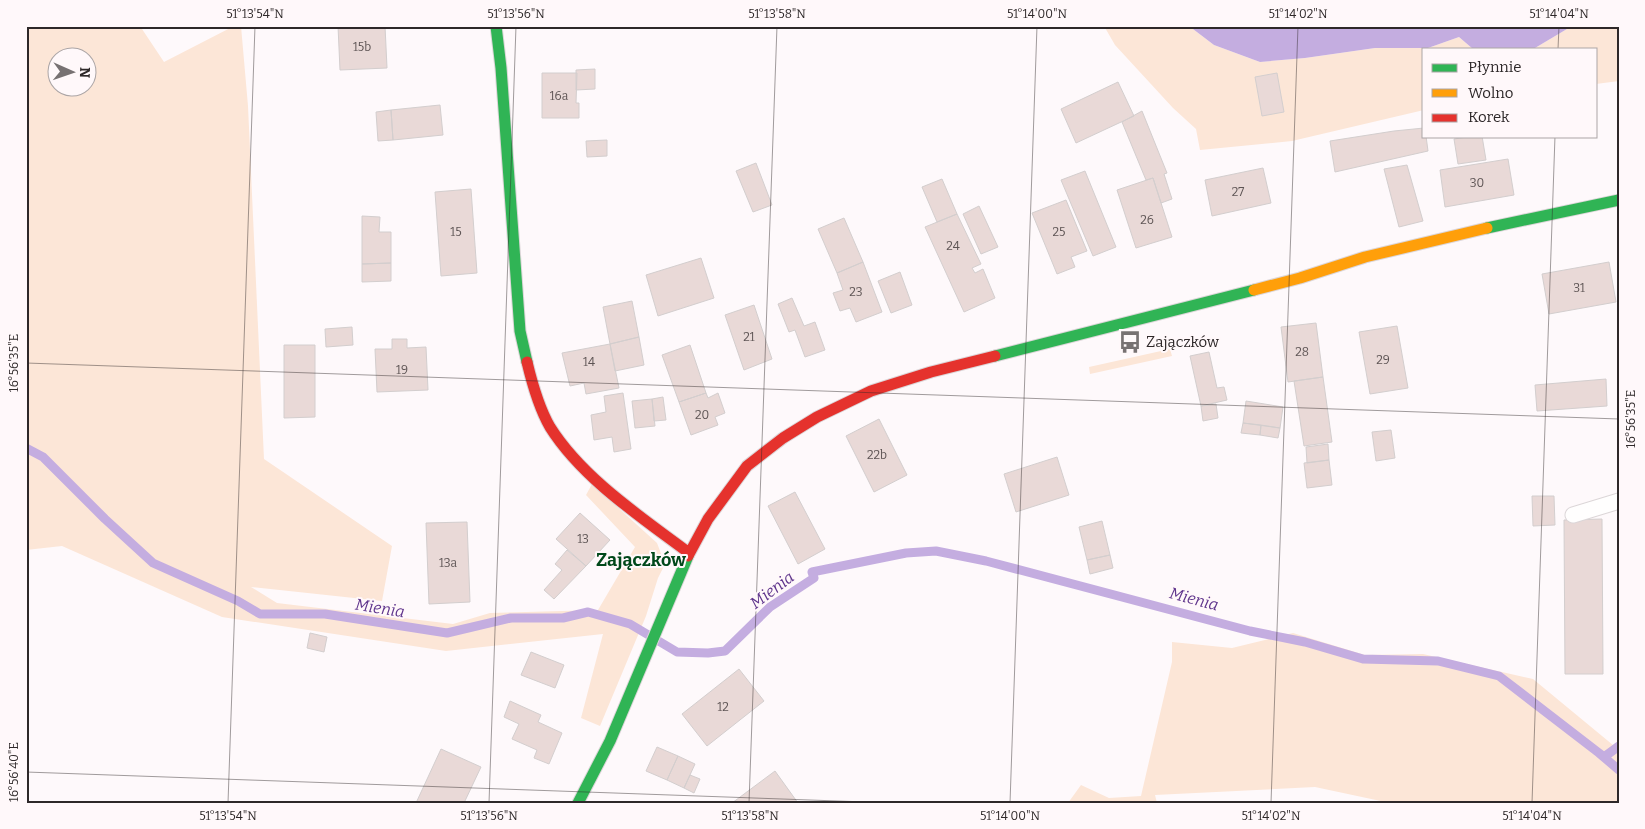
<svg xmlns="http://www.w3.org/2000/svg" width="1645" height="829" font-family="Bitter,serif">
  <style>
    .green { fill: #fce6d7; fill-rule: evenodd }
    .water { fill: #c4ade0 }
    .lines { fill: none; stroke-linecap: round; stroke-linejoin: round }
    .stream { stroke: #c4ade0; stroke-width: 9 }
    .building { fill: #e9d9d7; stroke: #d3cece }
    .lane-casing { stroke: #dcd6d8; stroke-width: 17 }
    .fast-casing { stroke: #dcd6d8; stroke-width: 13 }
    .slow-casing { stroke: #dcd6d8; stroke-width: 13 }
    .jam-casing { stroke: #dcd6d8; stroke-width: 13 }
    .lane { stroke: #fffefe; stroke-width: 15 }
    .fast { stroke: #30b455; stroke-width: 11 }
    .slow { stroke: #ff9f0a; stroke-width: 11 }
    .jam { stroke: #e5322d; stroke-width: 11 }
    .ticks { fill: none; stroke: #2e2829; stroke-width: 1; stroke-opacity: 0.45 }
    .labels { text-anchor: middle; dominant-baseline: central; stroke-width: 4; stroke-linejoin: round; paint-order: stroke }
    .number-label { font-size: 12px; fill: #5d5454 }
    .poi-label { font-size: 15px; fill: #2e2829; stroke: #fff8fa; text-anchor: start }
    .water-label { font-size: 16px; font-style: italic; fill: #60368d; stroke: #fff8fa }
    .quarter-label { font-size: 18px; font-weight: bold; fill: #00481a; stroke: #fff8fa }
    .neatline { fill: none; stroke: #2e2829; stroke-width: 2 }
    .ticks-label { font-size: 12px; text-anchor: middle; fill: #2e2829 }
  </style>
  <rect width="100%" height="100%" fill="#fef9fb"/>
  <path class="green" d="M26,26H140L164,62L234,26H241L248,106L264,459L392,546L382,601L251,587L277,603L453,624L490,613L598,610L635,547L586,495L592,484L657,543L665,564L658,578L646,616L600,726L581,718L603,634L446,651L222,617L62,546L26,550ZM58,58H88V88H58Z
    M1104,26H1189L1214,45L1260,62L1305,58L1375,48H1428L1459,37L1473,49H1424V110L1292,141L1200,150L1196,129L1173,108L1115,45Z
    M1572,26H1619V81L1596,84V49H1530L1535,48Z
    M1170,349L1172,356L1090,374L1089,367Z
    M1293,633L1365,655L1423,654L1533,679L1619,750V803H1390L1315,787L1155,795L1157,803H1068L1081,785L1109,798L1141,796L1172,662V642L1232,648Z"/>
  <path class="water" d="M1189,26H1572L1535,48L1530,49H1473L1459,37L1428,48H1375L1305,58L1260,62L1214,45Z"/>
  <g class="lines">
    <path class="stream" d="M26,448L43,457L105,519L153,563L238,601L260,614H325L447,633L511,618H563L588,612L630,624L677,652L708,653L725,651L770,607L814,578L812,572L906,553L936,551L986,561L1250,631L1305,642L1363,659L1438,661L1499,676L1599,753L1619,770
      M1604,757L1619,746"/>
  </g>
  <path class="building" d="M338,26H385L387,68L340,70Z
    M595,69V89L576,90V70Z
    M542,73H577L576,103H579V118H542Z
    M1277,73L1284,112L1262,116L1255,77Z
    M1118,82L1134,116L1076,143L1061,109Z
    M440,105L443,135L393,140L391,110Z
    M391,110L393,140L378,141L376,112Z
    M1142,111L1167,173L1164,174L1172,199L1161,203L1153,178L1146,180L1122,122Z
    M1424,128V136H1426L1428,151L1335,172L1330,141L1394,131Z
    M1474,136H1482L1486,160L1458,164L1454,139Z
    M607,140V156L587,157L586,141Z
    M1508,159L1514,195L1445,207L1440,170Z
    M756,163L772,205L753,212L736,171Z
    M1407,165L1423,221L1399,227L1384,169Z
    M1263,168L1271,203L1212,216L1205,180Z
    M1085,171L1116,247L1093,256L1061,180Z
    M1153,178L1172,237L1136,248L1117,190Z
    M942,179L957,214L937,222L922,187Z
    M471,189L477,273L441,276L435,192Z
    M1066,200L1087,251L1071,257L1075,267L1057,274L1032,213Z
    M979,206L998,247L981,254L963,214Z
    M957,214L981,264L972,268L975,273L983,269L995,298L964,312L925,227Z
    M362,216L380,217L379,232H391V263L362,264Z
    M844,218L863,262L837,273L818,229Z
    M701,258L714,298L658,316L646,275Z
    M863,262L882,312L856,322L850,308L840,311L833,293L843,290L837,273Z
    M1609,262L1616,302L1549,314L1542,274Z
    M391,263V281L362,282V264Z
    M900,272L912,305L891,313L878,281Z
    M792,298L804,326L815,322L825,350L805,357L795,330L789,332L778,304Z
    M632,301L639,337L610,344L603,307Z
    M754,305L772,359L744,370L725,315Z
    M1316,323L1323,377L1288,382L1281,327Z
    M1397,326L1408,388L1370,394L1359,332Z
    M352,327L353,345L326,347L325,329Z
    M639,337L644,365L615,371L610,344Z
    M392,339H407V348L426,347L428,390L377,392L375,349H392Z
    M610,344L619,388L586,394L584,383L570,386L562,353Z
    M284,345H315V417L284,418Z
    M690,345L706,393L679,402L662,355Z
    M1209,352L1217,388L1224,387L1227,400L1201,406L1190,356Z
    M1323,377L1332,442L1304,446L1294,381Z
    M1606,379L1607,406L1537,411L1535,385Z
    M623,393L631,449L614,452L612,437L594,440L591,415L606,412L604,396Z
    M706,393L708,398L718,393L725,413L715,417L718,425L691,435L679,402Z
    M663,397L666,420L654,421L652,399Z
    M652,399L655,426L635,428L632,401Z
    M1246,401L1283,407L1280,428L1243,423Z
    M1216,404L1218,418L1203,421L1201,406Z
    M879,419L907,475L874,492L846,436Z
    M1243,423L1261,425L1260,435L1241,433Z
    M1261,425L1280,428L1278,438L1260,435Z
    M1391,430L1395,458L1376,461L1372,432Z
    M1328,444L1329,460L1307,463L1306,447Z
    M1057,457L1069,495L1016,512L1004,474Z
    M1329,460L1332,485L1307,488L1304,463Z
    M795,492L825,549L798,564L768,506Z
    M1532,496H1554L1555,525L1533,526Z
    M580,513L610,540L586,566L556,539Z
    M1602,519L1603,674H1565L1564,520Z
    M1102,521L1110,555L1087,560L1079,527Z
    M467,522L470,602L429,604L426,523Z
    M567,550L586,566L554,599L544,590L562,570L555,564Z
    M1110,555L1113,568L1090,574L1087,560Z
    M310,633L327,637L324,652L307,648Z
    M531,652L564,665L555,688L521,675Z
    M739,669L764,701L707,746L682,714Z
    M510,701L541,715L538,722L562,733L549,764L534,758L537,750L512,739L519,724L504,717Z
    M657,747L678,756L667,780L646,771Z
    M441,749L481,767L464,803H416Z
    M678,756L695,764L684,788L667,780Z
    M775,771L798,803H732Z
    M690,775L700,779L694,793L684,788Z"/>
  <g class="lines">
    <defs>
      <path id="lane" d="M1573,515L1619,501"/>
      <path id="fast" d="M496,26L501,68L520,331L527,362
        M1487,228L1619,200
        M995,356L1254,290
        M578,803L610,741L688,556"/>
      <path id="slow" d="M1254,290L1300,278L1365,257L1487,228"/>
      <path id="jam" d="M527,362C532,383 539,408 550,427C582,478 641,517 689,553
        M688,556L708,519L747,466L783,438L817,417L871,391L931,372L995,356"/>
    </defs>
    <use href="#lane" class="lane-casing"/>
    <use href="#fast" class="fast-casing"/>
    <use href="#slow" class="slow-casing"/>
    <use href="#jam" class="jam-casing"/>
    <use href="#lane" class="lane"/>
    <use href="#fast" class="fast"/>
    <use href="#slow" class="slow"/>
    <use href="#jam" class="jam"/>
  </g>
  <path class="ticks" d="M1558,49L1559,26M26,363L1619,419M26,772L894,803M228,803L255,26M489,803L516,26M749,803L777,26M1010,803L1037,26M1271,803L1298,26M1532,803L1555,136"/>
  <defs>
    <symbol id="bus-bare" viewBox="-9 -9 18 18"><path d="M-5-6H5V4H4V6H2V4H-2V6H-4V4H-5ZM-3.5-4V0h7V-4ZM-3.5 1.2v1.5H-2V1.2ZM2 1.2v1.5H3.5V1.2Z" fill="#777172" stroke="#fff8fa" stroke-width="2.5" paint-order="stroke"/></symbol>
  </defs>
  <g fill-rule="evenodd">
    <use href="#bus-bare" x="1114" y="326" width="32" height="32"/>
  </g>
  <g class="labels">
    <g class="number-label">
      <text x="362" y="47">15b</text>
      <text x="559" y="96">16a</text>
      <text x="1477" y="183">30</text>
      <text x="1238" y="192">27</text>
      <text x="1147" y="220">26</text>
      <text x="456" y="232">15</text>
      <text x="1059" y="232">25</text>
      <text x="953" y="246">24</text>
      <text x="1579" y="288">31</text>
      <text x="856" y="292">23</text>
      <text x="749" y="337">21</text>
      <text x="1302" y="352">28</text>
      <text x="1383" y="360">29</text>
      <text x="589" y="362">14</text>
      <text x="402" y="370">19</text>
      <text x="702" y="415">20</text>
      <text x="877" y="455">22b</text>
      <text x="583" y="539">13</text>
      <text x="448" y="563">13a</text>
      <text x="723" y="707">12</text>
    </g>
    <g class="poi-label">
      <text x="1146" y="342">Zajączków</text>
    </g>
    <g class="water-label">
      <text transform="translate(772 590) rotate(-37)">Mienia</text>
      <text transform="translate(1194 599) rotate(15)">Mienia</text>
      <text transform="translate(380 608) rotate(9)">Mienia</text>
    </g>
    <g class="quarter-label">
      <text x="641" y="560">Zajączków</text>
    </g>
  </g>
  <rect width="1645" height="829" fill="none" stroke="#fff8fa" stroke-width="55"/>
  <rect x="1422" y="48" width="175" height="90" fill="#fff8fa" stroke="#aba5a6"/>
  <rect x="1432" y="64" width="25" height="8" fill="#30b455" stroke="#aba5a6"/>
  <text x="1468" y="72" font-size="15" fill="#2e2829">Płynnie</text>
  <rect x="1432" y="89" width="25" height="8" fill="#ff9f0a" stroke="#aba5a6"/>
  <text x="1468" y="98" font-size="15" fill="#2e2829">Wolno</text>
  <rect x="1432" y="114" width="25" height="8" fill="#e5322d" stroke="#aba5a6"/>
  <text x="1468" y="122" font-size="15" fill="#2e2829">Korek</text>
  <g transform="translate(72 72) rotate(92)"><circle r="24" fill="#fff8fa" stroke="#aba5a6"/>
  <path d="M0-4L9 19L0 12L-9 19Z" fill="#777172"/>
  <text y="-8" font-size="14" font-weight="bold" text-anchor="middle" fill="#2e2829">N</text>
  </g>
  <rect x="28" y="28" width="1590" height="774" class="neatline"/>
  <g class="ticks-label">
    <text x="255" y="18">51°13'54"N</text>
    <text x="516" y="18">51°13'56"N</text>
    <text x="777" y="18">51°13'58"N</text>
    <text x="1037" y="18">51°14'00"N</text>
    <text x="1298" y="18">51°14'02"N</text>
    <text x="1559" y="18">51°14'04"N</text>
    <text transform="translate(14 363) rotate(-90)" y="4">16°56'35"E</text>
    <text transform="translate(1631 419) rotate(-90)" y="4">16°56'35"E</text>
    <text transform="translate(14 772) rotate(-90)" y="4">16°56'40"E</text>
    <text x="228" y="820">51°13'54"N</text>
    <text x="489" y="820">51°13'56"N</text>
    <text x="750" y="820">51°13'58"N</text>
    <text x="1010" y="820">51°14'00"N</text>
    <text x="1271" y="820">51°14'02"N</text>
    <text x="1532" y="820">51°14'04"N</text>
  </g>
</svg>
